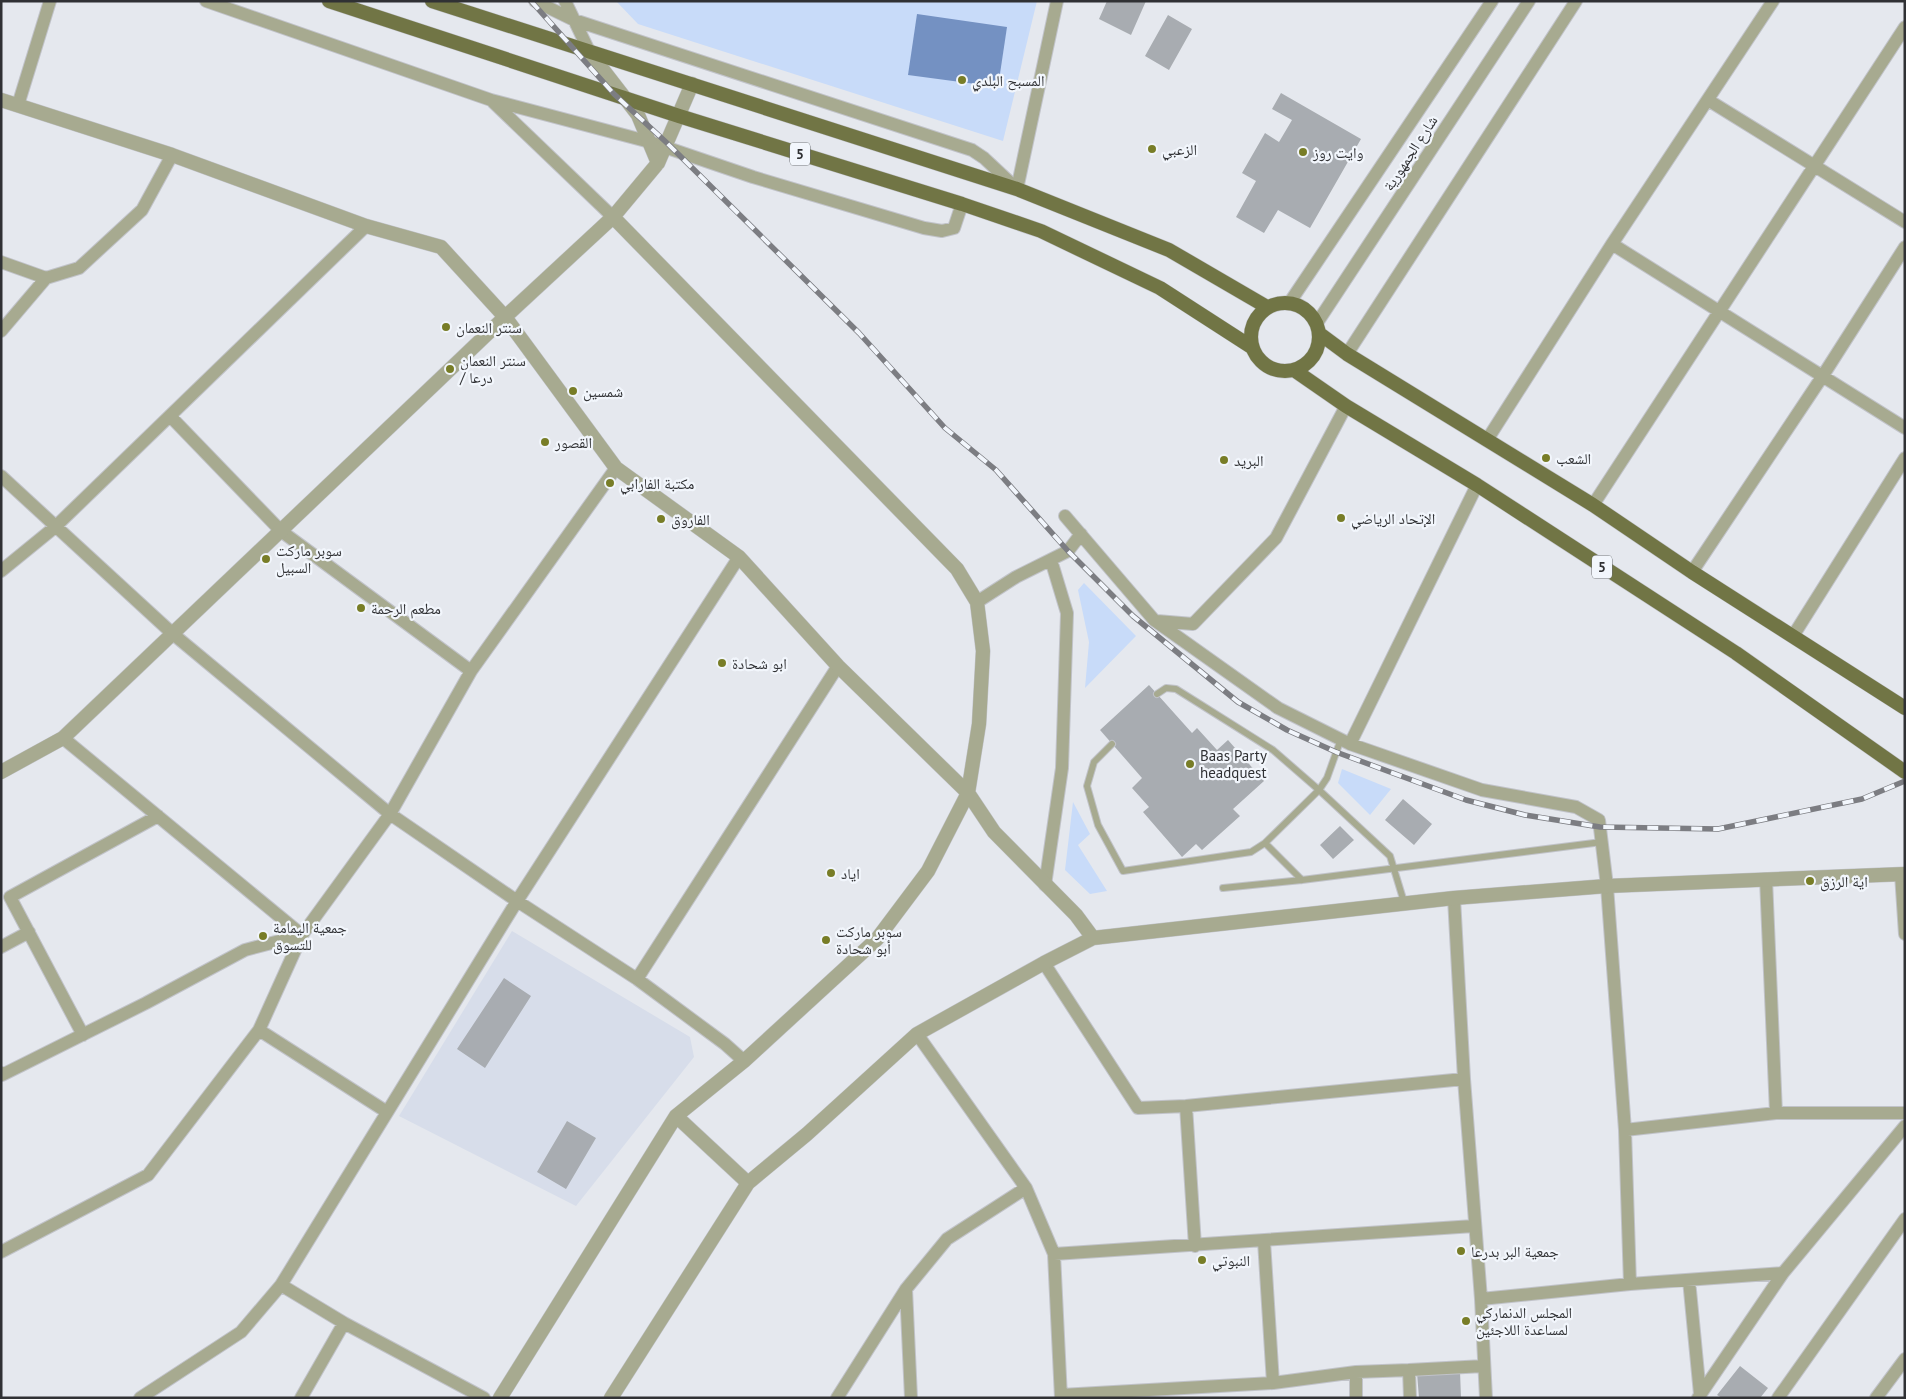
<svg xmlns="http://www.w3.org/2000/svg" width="1906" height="1399" font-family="'PT Sans','Noto Naskh Arabic',sans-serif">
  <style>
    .built { fill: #d7ddea }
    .green { fill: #c8dbf9 }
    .water { fill: #7491c2 }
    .building { fill: #a8acb1 }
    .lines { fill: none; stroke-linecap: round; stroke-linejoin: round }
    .service-casing { stroke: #c1c3c9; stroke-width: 8 }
    .minor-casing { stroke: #c1c3c9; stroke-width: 14 }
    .tertiary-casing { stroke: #c1c3c9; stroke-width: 15 }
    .primary-casing { stroke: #c1c3c9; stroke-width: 15 }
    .service { stroke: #a7aa90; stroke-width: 6 }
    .minor { stroke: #a7aa90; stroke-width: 12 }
    .tertiary { stroke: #a7aa90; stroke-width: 14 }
    .primary { stroke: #717545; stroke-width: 14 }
    .rail-casing { stroke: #7c7d82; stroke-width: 5.5 }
    .rail { stroke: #f2f6fc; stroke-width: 4; stroke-dasharray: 11; stroke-linecap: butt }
    .poi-dot { fill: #787d27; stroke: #f2f6fc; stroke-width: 2 }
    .labels { text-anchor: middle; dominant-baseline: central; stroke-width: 4.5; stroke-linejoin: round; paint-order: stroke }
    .shield { fill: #f2f6fc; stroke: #6a6c70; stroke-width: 1 }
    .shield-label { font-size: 14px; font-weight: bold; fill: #303134 }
    .poi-label { font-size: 15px; fill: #303134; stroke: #f2f6fc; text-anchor: start }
    .street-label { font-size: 15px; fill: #303134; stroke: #f2f6fc }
  </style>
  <rect width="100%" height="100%" fill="#e5e8ee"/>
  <path class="built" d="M512,931L690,1037L694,1057L576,1206L399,1116Z"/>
  <path class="green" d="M616,1H1037L1003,141L638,24Z
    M1084,583L1136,636L1085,688L1089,642L1078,590Z
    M1342,769L1391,789L1370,815L1338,783Z
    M1073,802L1090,834L1078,845L1107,891L1090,894L1065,870Z"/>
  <path class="water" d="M917,14L1007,27L998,87L908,75Z"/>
  <path class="building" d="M1107,1H1146L1131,35L1099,19Z
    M1168,15L1192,29L1169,70L1145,56Z
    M1281,93L1361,139L1310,228L1278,210L1264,233L1236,217L1256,181L1242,173L1265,133L1279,142L1292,120L1272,109Z
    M1149,685L1192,733L1197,728L1217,750L1228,740L1264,781L1233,809L1240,816L1202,850L1196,844L1182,857L1143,812L1149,807L1132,788L1142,778L1100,730Z
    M1403,799L1432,824L1414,845L1385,820Z
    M1340,826L1354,840L1333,859L1320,845Z
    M504,978L531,996L485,1068L457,1049Z
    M567,1121L596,1138L566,1189L537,1172Z
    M1740,1366L1768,1388L1760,1398H1722L1717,1395Z
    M1460,1371L1461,1398H1419L1417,1373Z"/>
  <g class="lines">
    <defs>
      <path id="service" d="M1157,694L1166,688L1176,689L1273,750L1319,790L1327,778L1341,739
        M1112,744L1094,762L1087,786L1098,825L1123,871L1251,852L1265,843L1302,880
        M1265,843L1319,790L1390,856L1404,902
        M1223,888L1302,880L1602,842"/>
      <path id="minor" d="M206,1L491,100L650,142L753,177L924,228L942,231L954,228L962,204
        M535,1L574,20L972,150L984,158L1017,189
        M565,1L590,53
        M1708,100L1905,222
        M493,102L613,217
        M18,105L50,1
        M1017,189L1057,1
        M1612,244L1905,428
        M1,262L46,278
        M1290,302L1492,1
        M1317,323L1529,1
        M1,331L46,278L79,268L142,210L172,155
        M1347,354L1576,1
        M170,416L281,531L471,671
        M1487,440L1612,244L1773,1
        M1,476L173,634L390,814L517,901L637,979L725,1044L744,1061
        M1593,505L1905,27
        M1065,516L1154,620L1278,708L1350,744L1482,790L1576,807L1599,820L1607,886L1625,1130L1630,1284
        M1,571L55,527L366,226
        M1692,572L1822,377L1905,247
        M977,602L1016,577L1068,551L1081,534
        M1157,621L1193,624L1276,538L1346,406
        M1793,636L1905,458
        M63,738L302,935
        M1350,744L1477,485
        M1901,874L1905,934
        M1766,879L1776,1113
        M1045,885L1062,768L1067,613L1051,560
        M1454,898L1464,1079L1481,1299L1486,1398
        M1,947L29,932
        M1044,963L1138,1108L1186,1106L1464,1079
        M637,979L838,666
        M259,1030L387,1112
        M917,1034L1026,1188L1054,1254L1061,1398
        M83,1035L10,897L158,816
        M1,1073L2,1075L146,1003L245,950L302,935
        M1186,1106L1195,1246
        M1625,1130L1776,1113H1905
        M1264,1241L1273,1383
        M1,1252L148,1175L259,1030L302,935L390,814L471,671L616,468
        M1054,1254L1474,1226
        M1689,1280L1700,1394
        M281,1285L344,1323L484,1398
        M906,1289L911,1398
        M1481,1299L1630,1284L1783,1273
        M1409,1370L1484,1366
        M1061,1395L1273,1383L1356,1372
        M140,1398L241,1332L281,1285L517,901L739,557
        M301,1398L344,1323
        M837,1398L906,1289L947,1239L1026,1188
        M1356,1398V1372L1409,1370L1410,1398
        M1698,1398L1783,1273L1905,1126
        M1778,1398L1905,1219
        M1876,1398L1905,1359"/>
      <path id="tertiary" d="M590,53L638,115L658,163
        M1,100L172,155L366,226L441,247L505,317L616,468L739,557L838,666L968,793L994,832L1076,915L1093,938
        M1,772L63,738L505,317L613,217L658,163L692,84
        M676,1116L748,1183
        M500,1398L676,1116L744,1061L877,939L928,871L968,793L979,724L983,651L977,602L957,569L613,217
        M611,1398L748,1183L807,1134L917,1034L1044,963L1093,938L1454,898L1607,886L1905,874"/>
      <path id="primary" d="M329,1L679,116L962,204L1041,231L1160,288L1253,348
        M432,1L1017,189L1169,250L1267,307
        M1251 337a34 34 0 1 1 68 0a34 34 0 1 1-68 0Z
        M1320,334L1347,354L1593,505L1692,572L1905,708
        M1294,370L1346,406L1477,485L1736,653L1905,772"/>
    </defs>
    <use href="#service" class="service-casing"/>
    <use href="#minor" class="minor-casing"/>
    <use href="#tertiary" class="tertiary-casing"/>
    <use href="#primary" class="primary-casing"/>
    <use href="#service" class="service"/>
    <use href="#minor" class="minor"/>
    <use href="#tertiary" class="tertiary"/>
    <use href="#primary" class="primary"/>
    <defs>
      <path id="rail" d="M531,1L614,94L667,143L859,333L945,428L996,470L1068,551L1133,616L1238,702L1287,730L1336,752L1466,800L1525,815L1600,827L1718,829L1862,799L1905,781"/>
    </defs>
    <use href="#rail" class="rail-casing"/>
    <use href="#rail" class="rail"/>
  </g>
  <g class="poi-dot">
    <circle cx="962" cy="80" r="5"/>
    <circle cx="1152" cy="149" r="5"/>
    <circle cx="1303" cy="152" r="5"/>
    <circle cx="446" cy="327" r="5"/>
    <circle cx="450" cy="369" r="5"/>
    <circle cx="573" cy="391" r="5"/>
    <circle cx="545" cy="442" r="5"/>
    <circle cx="1546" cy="458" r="5"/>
    <circle cx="1224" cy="460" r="5"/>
    <circle cx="610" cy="483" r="5"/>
    <circle cx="1341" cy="518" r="5"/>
    <circle cx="661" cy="519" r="5"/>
    <circle cx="266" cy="559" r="5"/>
    <circle cx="361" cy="608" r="5"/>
    <circle cx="722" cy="663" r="5"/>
    <circle cx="1190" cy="764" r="5"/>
    <circle cx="831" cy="873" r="5"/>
    <circle cx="1810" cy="881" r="5"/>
    <circle cx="263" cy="936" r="5"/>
    <circle cx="826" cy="940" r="5"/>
    <circle cx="1461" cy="1251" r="5"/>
    <circle cx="1202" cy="1260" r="5"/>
    <circle cx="1466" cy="1321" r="5"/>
  </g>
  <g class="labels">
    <g class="shield">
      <rect x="790" y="142.5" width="20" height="23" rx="4"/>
      <rect x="1592" y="555.5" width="20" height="23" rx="4"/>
    </g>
    <g class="shield-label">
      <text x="800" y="154">5</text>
      <text x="1602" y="567">5</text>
    </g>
    <g class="poi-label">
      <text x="972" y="80">المسبح البلدي</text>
      <text x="1162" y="149">الزعبي</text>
      <text x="1313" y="152">وايت روز</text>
      <text x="456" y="327">سنتر النعمان</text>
      <text x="460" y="360">سنتر النعمان<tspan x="460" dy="17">/ درعا</tspan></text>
      <text x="583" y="391">شمسين</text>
      <text x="555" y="442">القصور</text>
      <text x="1556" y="458">الشعب</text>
      <text x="1234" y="460">البريد</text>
      <text x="620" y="483">مكتبة الفارابي</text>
      <text x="1351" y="518">الإتحاد الرياضي</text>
      <text x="671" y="519">الفاروق</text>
      <text x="276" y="550">سوبر ماركت<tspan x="276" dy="17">السبيل</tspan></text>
      <text x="371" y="608">مطعم الرحمة</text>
      <text x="732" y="663">ابو شحادة</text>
      <text x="1200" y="755">Baas Party<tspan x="1200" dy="17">headquest</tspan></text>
      <text x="841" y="873">اياد</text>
      <text x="1820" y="881">اية الرزق</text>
      <text x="273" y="927">جمعية اليمامة<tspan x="273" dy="17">للتسوق</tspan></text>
      <text x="836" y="931">سوبر ماركت<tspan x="836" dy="17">أبو شحادة</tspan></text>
      <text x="1471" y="1251">جمعية البر بدرعا</text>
      <text x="1212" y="1260">النبوتي</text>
      <text x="1476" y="1312">المجلس الدنماركي<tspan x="1476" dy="17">لمساعدة اللاجئين</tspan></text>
    </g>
    <g class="street-label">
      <text transform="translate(1410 153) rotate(-57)">شارع الجمهورية</text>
    </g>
  </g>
  <rect width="1906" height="1399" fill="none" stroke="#303134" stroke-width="5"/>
</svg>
